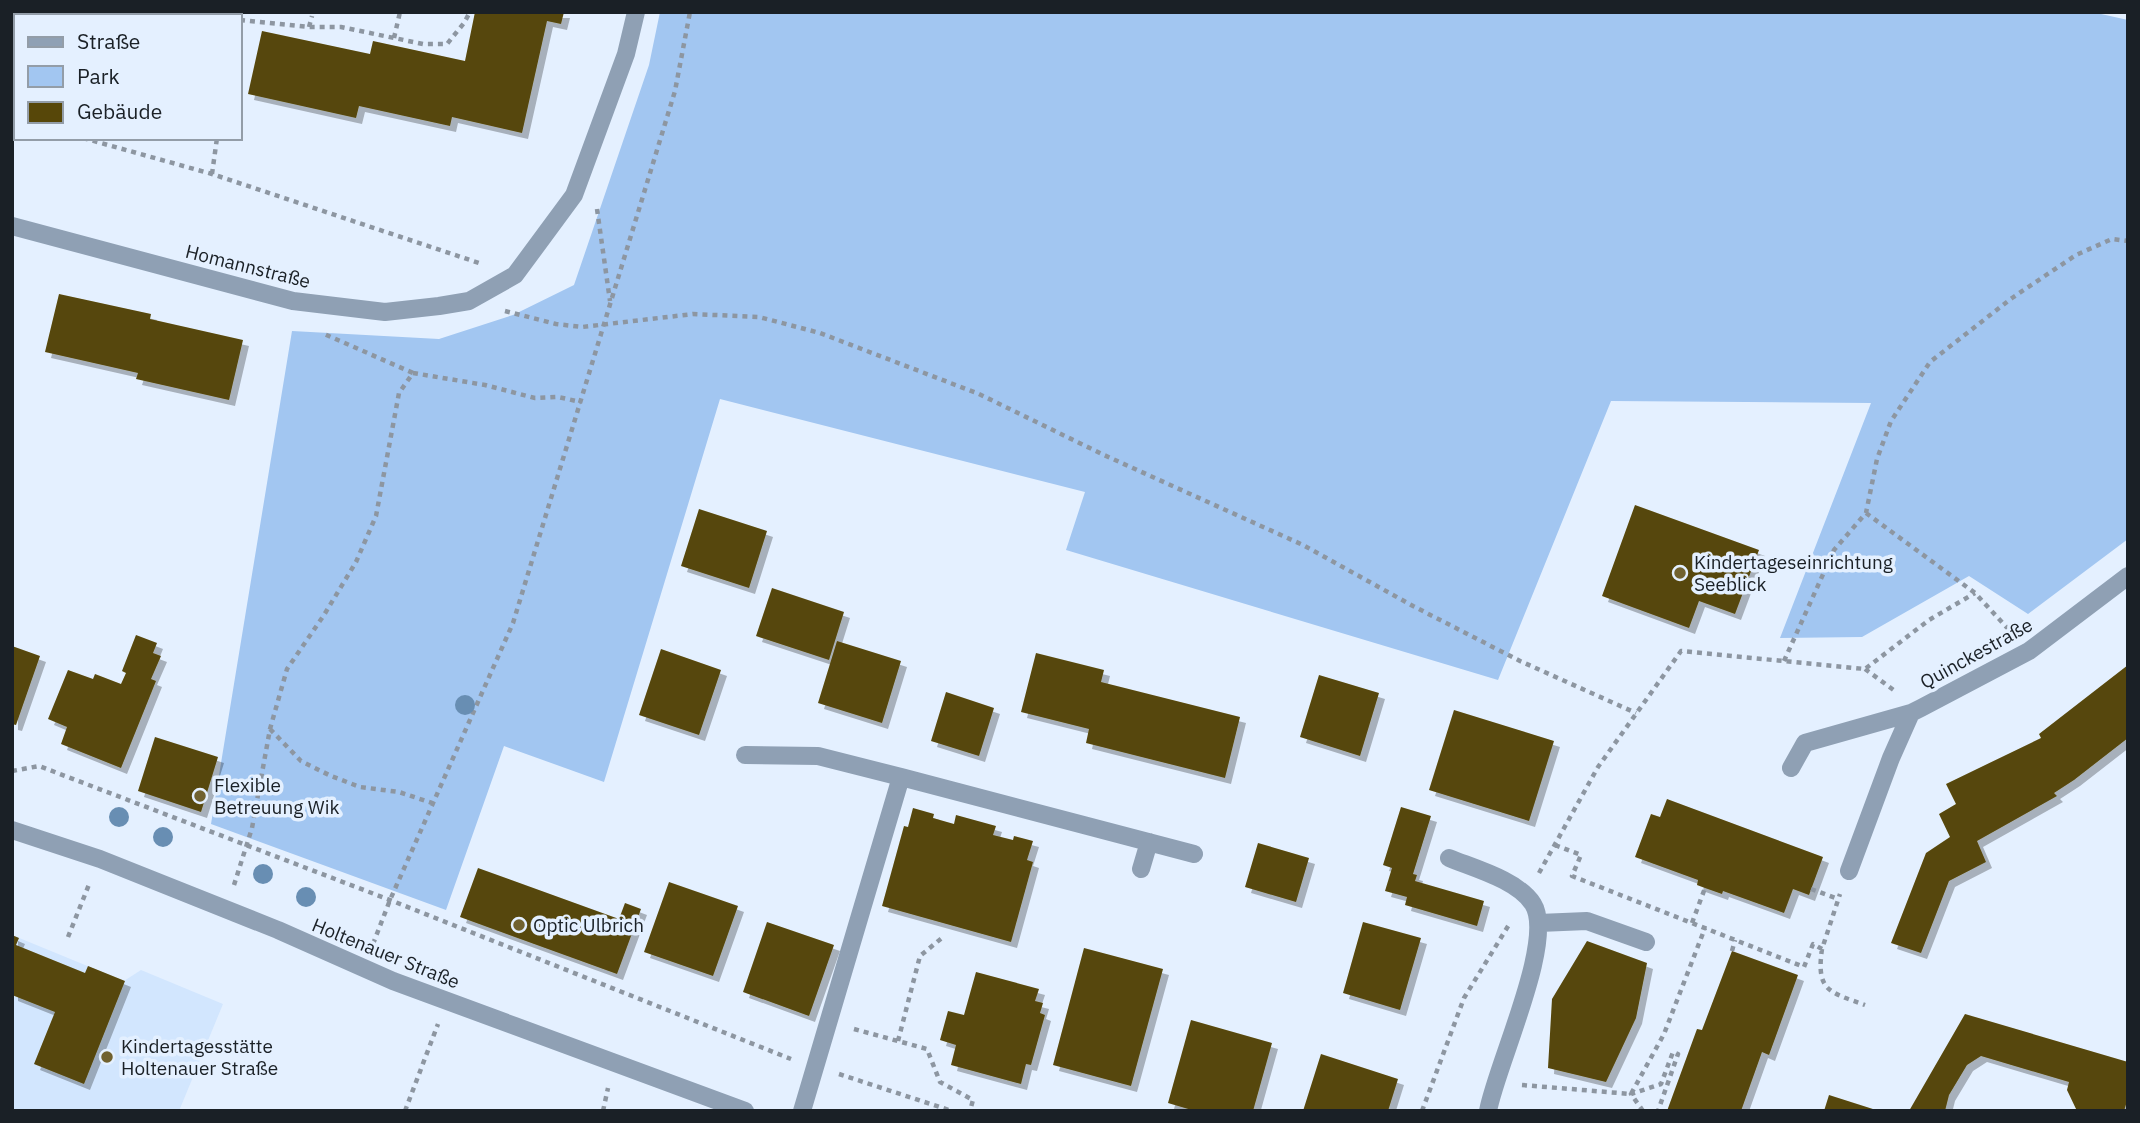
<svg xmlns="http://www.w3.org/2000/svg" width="2140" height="1123" font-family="'IBM Plex Sans',sans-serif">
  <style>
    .built { fill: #d2e6fe }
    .green { fill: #a2c6f1 }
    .building { fill: #574709; filter: url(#shadow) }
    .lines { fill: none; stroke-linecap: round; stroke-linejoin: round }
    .path { stroke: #8d96a1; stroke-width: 4.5; stroke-dasharray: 5 5; stroke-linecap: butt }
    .minor { stroke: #8fa0b4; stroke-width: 18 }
    .tree { fill: #688eb3 }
    .poi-dot { fill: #70612f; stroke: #e4f0ff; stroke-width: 2.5 }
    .labels { text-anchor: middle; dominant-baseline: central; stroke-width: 7; stroke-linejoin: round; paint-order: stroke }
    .street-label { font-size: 19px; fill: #1a2026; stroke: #e4f0ff }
    .poi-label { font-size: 19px; fill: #1a2026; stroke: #e4f0ff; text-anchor: start }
  </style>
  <defs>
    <filter id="shadow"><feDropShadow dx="6" dy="6" stdDeviation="0" flood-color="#0004"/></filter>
  </defs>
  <rect width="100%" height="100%" fill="#e4f0ff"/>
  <path class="built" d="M12,935L124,981L141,970L223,1004L179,1111H12Z"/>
  <path class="green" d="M660,12H2092L2128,20V539L2028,614L1969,576L1862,637L1780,638L1871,403L1611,401L1498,680L1066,550L1085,492L720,399L604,782L504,746L446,910L211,824L292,331L439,339L513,315L574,285L649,65Z"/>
  <path class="building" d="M475,12H564L561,24L547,21L522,133L452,117L450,126L359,106L356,118L248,94L262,31L370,54L373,41L465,61Z
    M59,294L151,314L150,319L243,340L229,400L136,379L138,373L45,352Z
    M1635,505L1759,550L1735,614L1699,601L1689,628L1602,596Z
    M699,509L767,531L749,588L681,566Z
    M772,588L844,612L829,660L756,636Z
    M136,635L157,643L153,653L161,656L151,679L156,681L121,768L61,744L67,727L48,719L68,670L93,679L95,674L121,684L126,673L122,671Z
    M837,641L901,661L882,723L818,703Z
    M12,646L40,656L16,725L12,724Z
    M661,649L721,670L699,735L639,715Z
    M1036,653L1104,670L1101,682L1240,717L1225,778L1086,743L1089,729L1021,712Z
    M2128,665V738L2074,780L2054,793L2057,796L1977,841L1986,862L1949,881L1921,953L1891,943L1926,853L1950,837L1939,814L1956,804L1946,784L2041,738L2039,734Z
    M1319,675L1379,693L1360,756L1300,737Z
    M946,692L994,708L979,756L931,741Z
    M1454,710L1554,741L1529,821L1429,790Z
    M155,737L218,757L201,812L138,791Z
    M1667,799L1823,857L1809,895L1793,889L1784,913L1723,891L1722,894L1705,888L1697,885L1698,880L1635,857L1651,814L1660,817Z
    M1401,807L1431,816L1413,874L1417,875L1415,881L1484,901L1477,926L1405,905L1407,897L1385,891L1392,868L1383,865Z
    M913,808L934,814L933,818L954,824L956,815L996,826L993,835L1013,840L1014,836L1033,841L1027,860L1033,862L1011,942L882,906L904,826L908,827Z
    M1258,843L1309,858L1296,902L1245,887Z
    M478,868L619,919L625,903L641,909L617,974L460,917Z
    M669,882L738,906L713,976L644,952Z
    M767,922L834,945L809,1016L743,992Z
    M1363,922L1421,938L1400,1010L1343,993Z
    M12,935L19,938L16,945L85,973L88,966L125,981L84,1084L34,1064L55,1012L12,995Z
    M1587,941L1647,963L1636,1018L1606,1082L1548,1068L1552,999Z
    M1084,948L1163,969L1131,1086L1053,1065Z
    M1732,951L1798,975L1769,1055L1762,1052L1741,1111H1667L1697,1029L1702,1030Z
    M976,972L1039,989L1035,1001L1043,1003L1040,1013L1045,1015L1031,1065L1026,1064L1021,1084L951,1065L956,1045L940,1040L948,1011L964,1015Z
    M1965,1014L2128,1062V1098L2124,1111H2077L2067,1090L2069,1082L1981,1056L1967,1065L1949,1095L1945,1111H1909Z
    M1191,1020L1272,1043L1253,1111H1195L1168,1103Z
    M1321,1054L1398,1079L1388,1111H1303Z
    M1829,1095L1876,1110V1111H1824Z"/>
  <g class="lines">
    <path class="path" d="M205,12L219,16
      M2127,12H2128
      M175,16L176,12
      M240,20L309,27H341L423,44H447L464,23L470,12
      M309,27L312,16
      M394,38L400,12
      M12,119L16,120
      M83,138L212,174L482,264
      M212,174L217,138
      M597,209L610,301
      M505,311L556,324L582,327L693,314L759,317L820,333L979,394L1104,455L1303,545L1413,606L1520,661L1636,713
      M413,373L485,385L535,398L558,397L581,402
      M1866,513L1975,593L2011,632
      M1784,661L1834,550L1866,513L1877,459L1891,421L1930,362L2012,298L2076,255L2112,239L2128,241
      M1865,669L1895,691
      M270,729L301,761L331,776L360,787L399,792L435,804
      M12,771L39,766L390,900L791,1059
      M1555,845L1581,855L1572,876L1804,967L1813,944L1822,949L1840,894
      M1539,873L1598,767L1681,651L1865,669L1929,620L1975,593
      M234,885L252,828L270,729L287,669L324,615L356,562L376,516L399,393L413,373L322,333
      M1811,889L1838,899
      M1692,923L1705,888
      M68,937L90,882
      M373,944L390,900L513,623L675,91L690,12
      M1822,949C1816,991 1829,992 1865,1005
      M1732,951L1735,940
      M854,1029L927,1049L940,1082L973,1100L970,1111
      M898,1041L920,956L943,937
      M839,1074L952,1111
      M1522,1085L1631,1094L1664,1034L1705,928
      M405,1111L438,1024
      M603,1111L608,1088
      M1422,1111L1464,998L1510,923
      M1643,1111L1631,1094L1661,1084L1673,1052L1678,1054L1658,1111"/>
    <path class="minor" d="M12,226L293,301L385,312L439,306L469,301L515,275L574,195L626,54L636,12
      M745,755L818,756L901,777L802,1111
      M1791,768L1805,743L1911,713L1921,708L2029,651L2128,576
      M901,777L1194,854
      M12,830L100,859L278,930L393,981L745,1111
      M1449,858C1473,868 1518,880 1533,904C1556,940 1496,1066 1488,1111
      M1141,869L1149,842
      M1849,871L1891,758L1911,713
      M1539,923L1587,921L1646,942"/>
  </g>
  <g class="tree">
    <circle cx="465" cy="705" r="10"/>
    <circle cx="119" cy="817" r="10"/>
    <circle cx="163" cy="837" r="10"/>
    <circle cx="263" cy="874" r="10"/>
    <circle cx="306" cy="897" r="10"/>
  </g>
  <g class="poi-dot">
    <circle cx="1680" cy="573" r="7"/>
    <circle cx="200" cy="796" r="7"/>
    <circle cx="519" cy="925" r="7"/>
    <circle cx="107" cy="1057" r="7"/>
  </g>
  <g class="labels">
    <g class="street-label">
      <text transform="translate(248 266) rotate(14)">Homannstraße</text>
      <text transform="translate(1976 653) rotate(-29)">Quinckestraße</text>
      <text transform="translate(386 953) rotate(22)">Holtenauer Straße</text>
    </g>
    <g class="poi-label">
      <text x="1694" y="562">Kindertageseinrichtung<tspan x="1694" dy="22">Seeblick</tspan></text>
      <text x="214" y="785">Flexible<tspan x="214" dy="22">Betreuung Wik</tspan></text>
      <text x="533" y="925">Optic Ulbrich</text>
      <text x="121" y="1046">Kindertagesstätte<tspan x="121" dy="22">Holtenauer Straße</tspan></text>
    </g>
  </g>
  <rect width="2140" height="1123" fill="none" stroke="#1a2026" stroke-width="28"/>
  <rect x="14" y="14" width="228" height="126" fill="#e4f0ff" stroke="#939da8" stroke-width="2"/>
  <rect x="28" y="37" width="35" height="10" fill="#8fa0b4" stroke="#939da8" stroke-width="2"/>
  <text x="77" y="49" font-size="21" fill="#1a2026">Straße</text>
  <rect x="28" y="66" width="35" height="21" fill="#a2c6f1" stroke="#939da8" stroke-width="2"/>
  <text x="77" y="84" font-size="21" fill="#1a2026">Park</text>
  <rect x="28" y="102" width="35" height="21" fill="#574709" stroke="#939da8" stroke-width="2"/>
  <text x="77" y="119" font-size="21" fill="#1a2026">Gebäude</text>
</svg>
